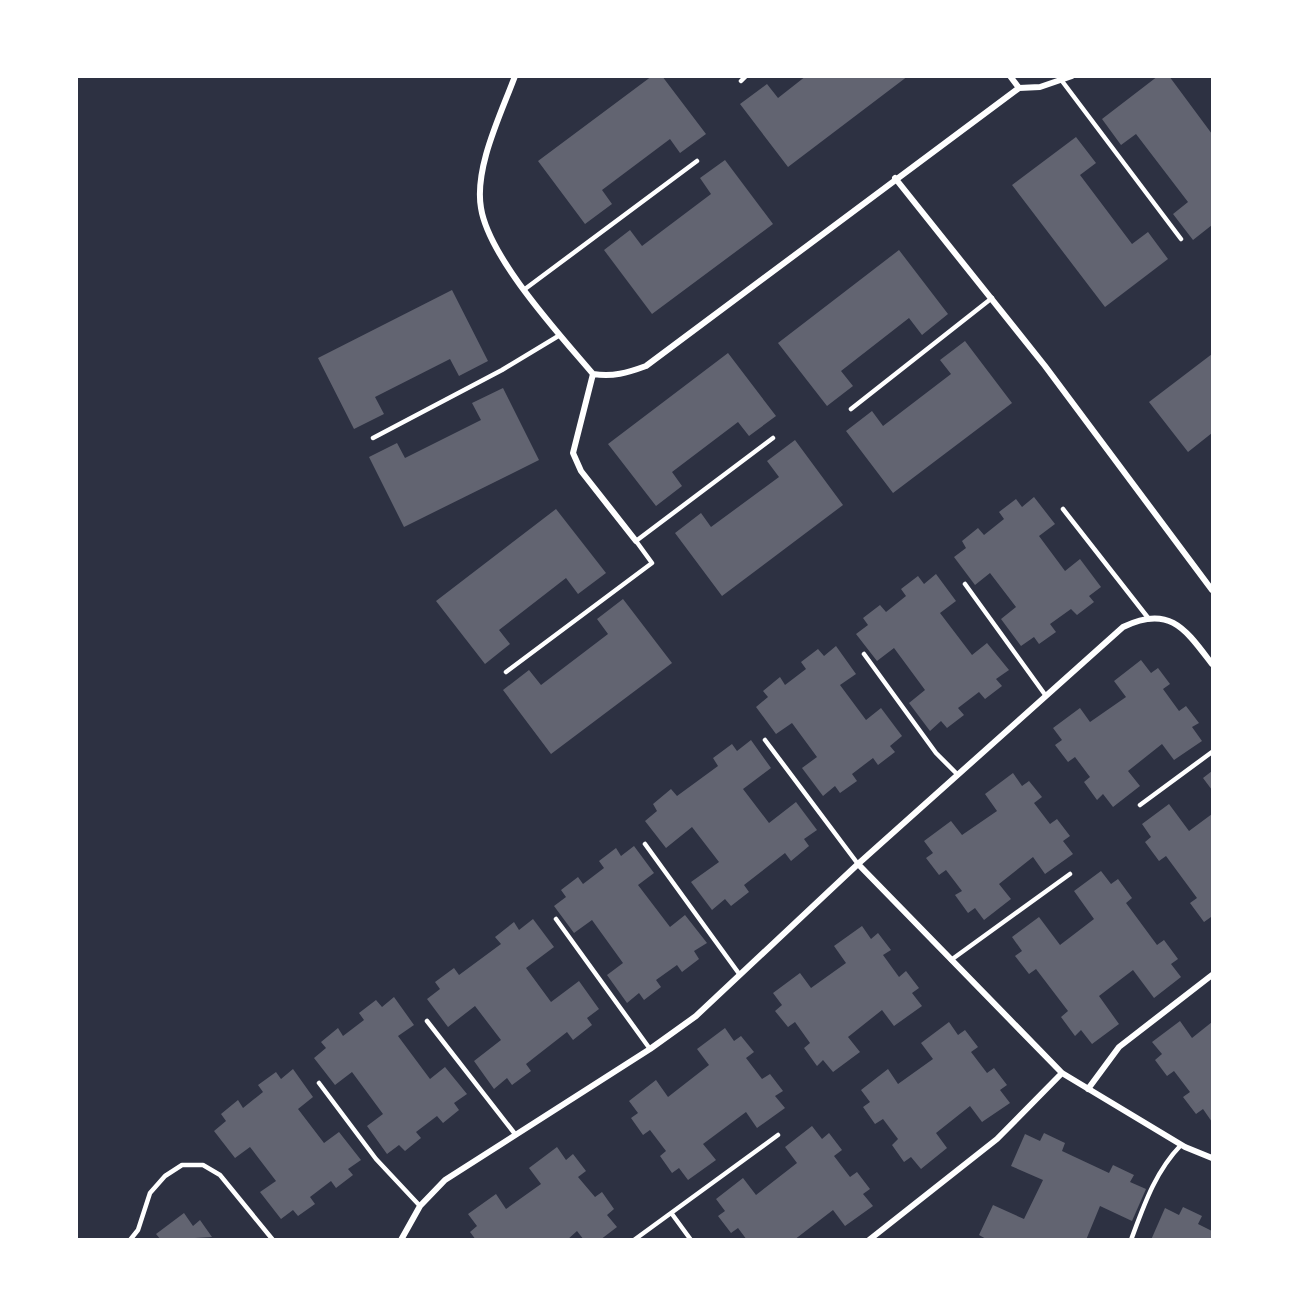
<svg xmlns="http://www.w3.org/2000/svg" width="1289" height="1316" font-family="'Varela Round',sans-serif">
  <style>
    .building { fill: #626471 }
    .lines { fill: none; stroke-linecap: round; stroke-linejoin: round }
    .service { stroke: #fff; stroke-width: 4.5 }
    .minor { stroke: #fff; stroke-width: 6 }
  </style>
  <rect width="100%" height="100%" fill="#2d3142"/>
  <path class="building" d="M652,76H662L706,134L680,153L670,139L602,190L612,204L585,224L538,161Z
    M806,76H908L788,167L740,104L767,84L778,98Z
    M1158,76H1169L1212,134V225L1193,240L1173,214L1188,202L1136,134L1121,145L1102,119Z
    M1076,137L1096,163L1080,175L1132,244L1148,232L1168,259L1105,307L1012,185Z
    M725,160L773,224L652,314L604,250L630,230L642,246L711,194L700,178Z
    M899,250L948,314L922,335L909,318L841,371L853,386L827,406L778,343Z
    M452,290L488,361L459,376L450,359L375,397L384,414L354,429L318,358Z
    M965,341L1012,403L893,493L846,431L872,411L883,426L951,374L940,360Z
    M728,353L776,416L749,436L738,422L672,472L682,486L656,506L608,444Z
    M1212,354V433L1188,452L1149,402Z
    M503,388L539,460L404,527L369,457L397,443L405,458L481,420L472,403Z
    M795,440L843,505L722,596L675,533L701,513L711,527L779,477L767,461Z
    M1034,497L1055,524L1039,536L1065,571L1080,559L1101,587L1089,596L1094,602L1077,615L1071,609L1050,624L1056,632L1039,644L1034,637L1021,646L1001,619L1016,607L990,573L975,585L954,557L966,548L962,541L978,528L984,535L1004,519L999,512L1016,499L1022,507Z
    M556,509L606,573L578,594L566,578L499,630L510,644L485,664L436,601Z
    M936,574L956,601L940,613L972,655L987,643L1009,670L996,679L1002,686L985,699L979,692L958,708L964,715L947,728L941,721L930,731L909,703L925,690L894,648L877,661L856,634L868,625L863,618L880,605L886,612L906,596L901,589L918,576L924,584Z
    M623,599L672,663L551,754L503,690L529,670L541,685L608,634L597,619Z
    M836,646L856,674L840,685L866,720L881,708L902,736L890,746L895,752L878,765L873,758L852,774L857,781L840,793L835,786L823,796L802,768L817,757L792,723L776,734L756,707L768,697L763,691L780,677L785,685L806,669L801,662L818,649L824,656Z
    M1141,660L1151,673L1158,668L1170,684L1163,689L1179,711L1186,706L1199,723L1192,727L1202,741L1174,760L1162,744L1128,771L1140,786L1113,807L1103,794L1097,800L1084,782L1090,777L1075,757L1068,762L1055,745L1062,740L1053,728L1080,708L1090,722L1126,697L1114,681Z
    M751,740L771,768L743,789L769,823L796,802L817,830L804,839L809,846L791,861L785,853L744,885L749,892L731,906L725,899L712,910L691,882L719,862L692,827L666,848L645,821L657,811L653,804L671,789L677,796L718,766L713,758L732,744L737,751Z
    M1212,771V790L1203,778Z
    M1013,773L1022,786L1029,781L1042,797L1034,803L1050,824L1057,819L1070,836L1063,841L1073,854L1045,874L1033,857L999,884L1011,899L984,920L975,908L968,913L955,895L962,891L946,870L939,875L926,858L933,853L924,841L951,821L962,835L997,811L985,794Z
    M1169,804L1189,831L1212,814V919L1211,917L1204,922L1190,903L1197,898L1166,856L1159,861L1145,842L1151,837L1142,824Z
    M634,846L654,873L638,885L670,927L685,915L707,943L694,951L699,959L682,972L677,965L656,980L661,987L644,1000L639,993L627,1003L607,975L623,963L592,920L574,933L554,906L566,897L561,890L578,877L583,884L604,868L599,861L616,848L621,856Z
    M1101,871L1111,884L1118,879L1132,898L1126,903L1157,945L1164,940L1178,959L1171,964L1181,977L1154,998L1133,970L1099,996L1119,1024L1092,1044L1081,1030L1075,1036L1061,1017L1068,1011L1036,969L1029,974L1015,956L1022,951L1012,937L1039,917L1060,945L1094,919L1074,891Z
    M533,919L554,947L526,968L551,1002L579,981L599,1009L587,1018L592,1025L573,1040L567,1032L526,1064L531,1071L512,1085L507,1078L494,1089L474,1061L501,1040L475,1006L448,1027L427,999L440,989L435,982L454,968L459,975L501,944L495,937L514,922L519,930Z
    M862,926L871,939L878,933L891,950L883,955L899,977L906,971L919,988L912,993L922,1006L894,1026L882,1010L848,1037L860,1052L833,1072L823,1060L817,1066L804,1048L810,1043L795,1022L788,1027L775,1011L782,1005L773,993L800,973L811,988L846,963L834,946Z
    M394,997L414,1025L398,1036L430,1079L445,1067L467,1094L454,1103L459,1110L443,1123L437,1116L416,1132L421,1138L405,1151L399,1145L387,1154L367,1126L383,1114L352,1072L335,1085L314,1058L326,1048L321,1042L338,1028L343,1036L364,1020L359,1013L376,1000L382,1007Z
    M1180,1021L1192,1038L1212,1022V1122L1203,1109L1196,1114L1183,1097L1190,1092L1174,1071L1167,1076L1155,1060L1162,1054L1152,1042Z
    M949,1022L958,1035L965,1030L978,1047L971,1052L987,1073L994,1068L1007,1085L1000,1090L1010,1103L982,1122L970,1106L936,1133L947,1148L921,1169L911,1157L904,1162L892,1145L898,1139L883,1119L875,1124L863,1107L870,1102L861,1090L888,1069L898,1084L933,1059L921,1043Z
    M725,1028L734,1041L741,1036L754,1052L746,1058L762,1079L770,1074L783,1091L775,1096L785,1108L757,1128L746,1112L703,1144L716,1160L688,1180L679,1168L672,1173L660,1156L666,1151L650,1130L643,1135L631,1118L638,1113L629,1101L656,1080L668,1097L709,1065L697,1049Z
    M293,1069L313,1097L298,1109L324,1143L339,1132L361,1160L348,1169L353,1175L336,1188L331,1181L310,1197L315,1204L298,1216L293,1210L281,1219L260,1192L276,1181L250,1147L235,1158L214,1131L226,1121L221,1114L238,1100L243,1108L263,1092L258,1085L276,1072L281,1079Z
    M812,1126L822,1139L829,1133L842,1150L834,1156L850,1177L857,1172L870,1189L863,1194L873,1206L845,1226L833,1210L794,1240H747L738,1228L731,1233L718,1216L725,1211L716,1199L743,1178L756,1195L797,1163L785,1147Z
    M1044,1133L1065,1143L1062,1151L1109,1173L1113,1165L1134,1175L1130,1182L1146,1189L1132,1221L1100,1206L1086,1240H988L979,1235L993,1205L1024,1219L1043,1180L1011,1166L1025,1134L1040,1141Z
    M557,1147L566,1160L573,1154L586,1171L578,1177L595,1197L602,1192L614,1209L607,1215L617,1227L600,1240H584L577,1231L567,1240H476L470,1232L477,1226L468,1214L496,1194L506,1209L541,1184L529,1168Z
    M1183,1207L1202,1216L1198,1224L1212,1231V1240H1151L1165,1208L1179,1215Z
    M184,1213L193,1226L200,1220L212,1237L161,1240L156,1234Z"/>
  <g class="lines">
    <path class="service" d="M741,81L746,76
      M1062,81L1181,239
      M525,289L697,161
      M851,409L992,298
      M373,438L502,370L560,335
      M1063,509L1149,619
      M965,584L1046,696
      M864,654L936,753L958,775
      M506,672L652,563L636,541L773,438
      M765,740L858,864
      M1140,805L1212,752
      M645,844L740,975
      M556,919L650,1049
      M951,960L1070,874
      M427,1021L515,1134
      M319,1083L376,1159L420,1206
      M672,1214L691,1240
      M130,1240L138,1230L150,1193L165,1176L182,1165H203L220,1175L273,1240
      M634,1240L778,1135
      M1131,1240C1144,1205 1155,1172 1181,1145"/>
    <path class="minor" d="M515,76C501,114 474,168 481,208C489,258 560,335 593,374
      M1010,76L1019,88
      M895,178L1045,366L1212,590
      M593,374C613,377 627,373 646,366L1019,88L1040,87L1072,76
      M593,374L573,453L581,471L636,541
      M858,864L1062,1073L1185,1147L1212,1158
      M1088,1089L1119,1047L1212,975
      M401,1240L420,1206L445,1180L650,1049L696,1016L858,864L1123,627C1170,604 1186,630 1212,664
      M869,1240L997,1139L1062,1073"/>
  </g>
  <rect width="1289" height="1316" fill="none" stroke="#ffffff" stroke-width="156"/>
</svg>
